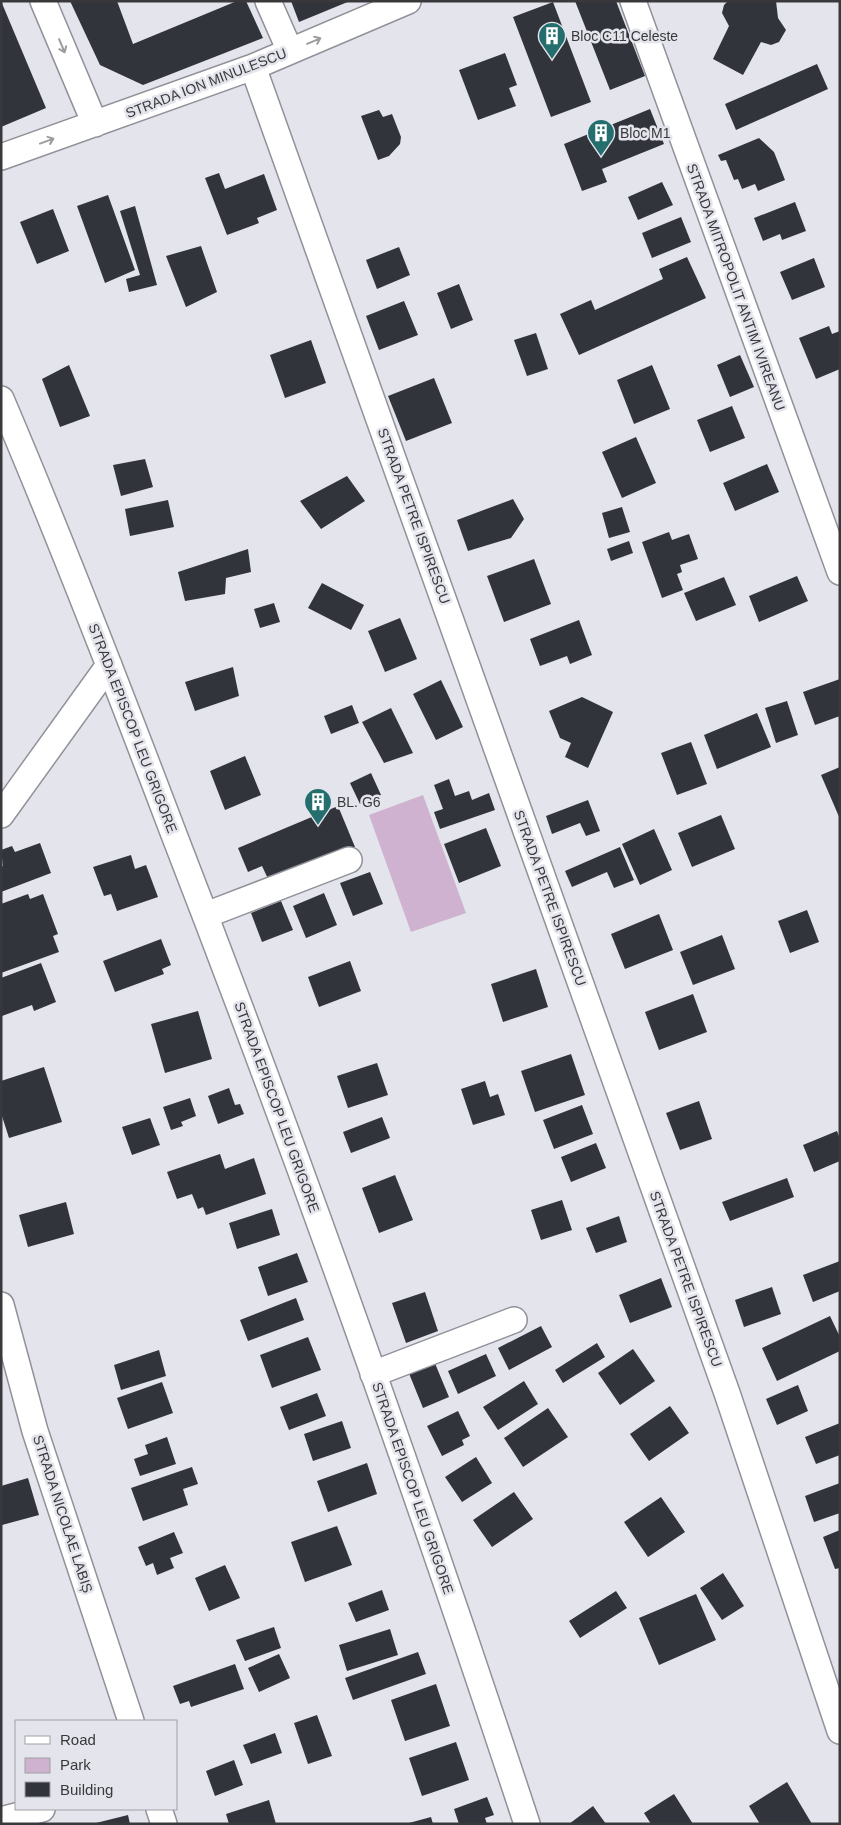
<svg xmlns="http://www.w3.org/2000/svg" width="841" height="1825" font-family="Arial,sans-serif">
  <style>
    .green { fill: #ceb2cf }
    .building { fill: #32343b }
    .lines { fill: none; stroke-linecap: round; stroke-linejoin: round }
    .minor-casing { stroke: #919199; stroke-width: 28 }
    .minor { stroke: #fff; stroke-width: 25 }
    .oneway { stroke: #9c9c9e }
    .labels { text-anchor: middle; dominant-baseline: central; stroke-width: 5; stroke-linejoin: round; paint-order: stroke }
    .poi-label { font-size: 14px; fill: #39393c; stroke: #e4e4ed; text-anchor: start }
    .street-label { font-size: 14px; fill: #39393c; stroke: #e4e4ed }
  </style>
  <rect width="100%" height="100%" fill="#e4e4ed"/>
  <path class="green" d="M423,795L466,913L411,932L369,815Z"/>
  <path class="building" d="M1,1L46,108L1,127Z
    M70,1H117L133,44L237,1H246L263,38L143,85L100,65Z
    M291,1H350L299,22Z
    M575,1H616L645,76L610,90Z
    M728,1H776L778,18L786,30L779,42L771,45L761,42L743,75L713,59L729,26L722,13L724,5Z
    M553,2L591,102L551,117L513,17Z
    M505,53L517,85L509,88L516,106L478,120L459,70Z
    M817,64L828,89L736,130L725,104Z
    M650,109L664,144L602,169L607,182L582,191L564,144Z
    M379,110L383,117L392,114L401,137L400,144L389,156L378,160L361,116Z
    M759,138L774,152L785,180L758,191L755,184L742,189L738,179L734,180L726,160L721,161L718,155Z
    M219,173L225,189L264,174L277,210L257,218L259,223L227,235L205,178Z
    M662,182L673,205L638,220L628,197Z
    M108,195L135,270L105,283L77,206Z
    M795,202L806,231L782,240L780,234L763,241L754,218Z
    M135,206L157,285L129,292L126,279L140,275L120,211Z
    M53,209L69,251L37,264L20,222Z
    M681,217L691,242L652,258L642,233Z
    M201,246L217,292L186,307L166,256Z
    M399,247L410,275L377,289L366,260Z
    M687,257L706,298L579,355L560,314L591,300L595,310L663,279L659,269Z
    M814,258L825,287L792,300L780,272Z
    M459,284L473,320L451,329L437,293Z
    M404,301L418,335L379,350L366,316Z
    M829,326L832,334L840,331V369L816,379L799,338Z
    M536,333L548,369L527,376L514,340Z
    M311,340L326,383L285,398L270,355Z
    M740,355L754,387L730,397L717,365Z
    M69,365L90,416L60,427L42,379Z
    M652,365L670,409L634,424L617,380Z
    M434,378L452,423L406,441L388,396Z
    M732,406L745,438L710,452L697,420Z
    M636,437L656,483L622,498L602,452Z
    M145,459L153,487L121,496L113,465Z
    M767,464L779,492L735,511L723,483Z
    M347,476L365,501L321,529L300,501Z
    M513,499L524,519L511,538L468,551L457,520Z
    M168,500L174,527L130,536L125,509Z
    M622,507L630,532L609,538L602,513Z
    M669,532L672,540L689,534L698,559L680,565L682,572L677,574L683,590L662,598L642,542Z
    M629,541L633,553L611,561L607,549Z
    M248,549L251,572L226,578L225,594L185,601L178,572Z
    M534,559L551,604L504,622L487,576Z
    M797,576L808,601L759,622L749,596Z
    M724,577L736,605L696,621L684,593Z
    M322,583L364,605L351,630L308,608Z
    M274,603L280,622L260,628L254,609Z
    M400,618L417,659L385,672L368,631Z
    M579,620L592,655L570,664L567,656L540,666L530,639Z
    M233,667L239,696L195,711L185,682Z
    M840,679V716L815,725L803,692Z
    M441,680L463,727L436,740L413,694Z
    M582,697L613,712L588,768L565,757L571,743L560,738L549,711Z
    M787,701L798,735L776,743L765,708Z
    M352,705L359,723L331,734L324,716Z
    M391,708L413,753L384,763L362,722Z
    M757,713L771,747L717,769L704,735Z
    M691,742L707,784L677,795L661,753Z
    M245,756L261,795L225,810L210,771Z
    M840,767V819L821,775Z
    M371,773L381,795L360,804L350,783Z
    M449,779L455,796L469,791L472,800L489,793L495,810L440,829L434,812L443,809L434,785Z
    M588,800L600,831L586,836L580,823L552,834L546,816Z
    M338,806L355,847L270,883L262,866L248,872L238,848Z
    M721,815L735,849L692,867L678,833Z
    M486,828L501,866L459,883L444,844Z
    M654,829L672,870L640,885L622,844Z
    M40,843L51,873L1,892V867L3,866L1,850L12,846L15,852Z
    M620,847L634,880L614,888L607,872L572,887L565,871Z
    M131,855L135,869L146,865L158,897L117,911L111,894L104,896L93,867Z
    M370,872L383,904L353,916L340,883Z
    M324,893L337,925L306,938L293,906Z
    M28,894L30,899L43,894L58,934L53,936L59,952L1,973V904Z
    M281,901L293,930L262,942L251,913Z
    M807,910L819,942L790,953L778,921Z
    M659,914L673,950L625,969L611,934Z
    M722,935L735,969L693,985L680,952Z
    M161,939L171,965L162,969L164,974L115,992L103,961Z
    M350,961L361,991L319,1007L308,977Z
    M41,963L56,1002L34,1011L32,1005L2,1016L1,978Z
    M536,969L548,1007L503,1022L491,984Z
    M693,994L707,1032L659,1050L645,1012Z
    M198,1011L212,1059L165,1073L151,1024Z
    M571,1054L585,1095L535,1112L521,1071Z
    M377,1063L388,1095L348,1108L337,1076Z
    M44,1067L62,1122L9,1138L1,1113V1081Z
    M485,1081L490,1097L498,1094L505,1115L473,1125L461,1089Z
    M229,1088L235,1105L240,1104L244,1114L218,1124L208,1096Z
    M190,1098L196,1116L181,1122L183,1126L171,1130L163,1107Z
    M699,1101L712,1139L680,1150L666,1113Z
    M582,1105L593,1134L554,1149L543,1120Z
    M382,1117L390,1138L351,1153L343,1132Z
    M150,1118L160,1145L132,1155L122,1127Z
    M837,1131L840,1139V1161L814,1172L803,1145Z
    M596,1143L606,1168L571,1182L561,1157Z
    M220,1154L225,1169L254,1158L266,1194L206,1215L203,1207L198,1209L192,1194L177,1199L167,1172Z
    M395,1175L413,1220L379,1233L362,1188Z
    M787,1178L794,1197L730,1221L722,1202Z
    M562,1200L572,1230L541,1240L531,1210Z
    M66,1202L74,1234L28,1247L19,1215Z
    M272,1209L280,1235L237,1249L229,1223Z
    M619,1216L627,1242L596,1253L586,1228Z
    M297,1253L308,1282L268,1296L258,1267Z
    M840,1261V1291L813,1302L803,1275Z
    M661,1278L672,1307L630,1323L619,1295Z
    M772,1287L781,1314L744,1327L735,1300Z
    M425,1292L438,1331L406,1343L392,1303Z
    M296,1298L304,1320L248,1341L240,1320Z
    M830,1316L840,1337V1351L777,1381L762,1348Z
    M541,1326L552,1347L509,1370L498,1348Z
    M308,1337L321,1370L272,1388L260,1355Z
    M597,1343L605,1357L563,1383L555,1370Z
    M633,1349L655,1381L620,1405L598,1373Z
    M159,1350L166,1376L121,1390L114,1365Z
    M486,1354L496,1376L458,1394L448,1371Z
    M434,1361L449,1397L423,1408L408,1371Z
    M524,1381L538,1404L498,1430L483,1407Z
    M162,1382L173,1413L128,1429L117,1398Z
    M798,1385L808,1411L777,1425L766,1399Z
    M317,1393L326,1416L289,1430L280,1407Z
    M670,1406L689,1433L649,1461L630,1434Z
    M548,1408L568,1437L523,1467L504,1438Z
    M458,1411L470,1436L462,1440L464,1445L442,1456L427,1426Z
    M342,1421L351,1448L313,1461L304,1434Z
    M840,1423V1455L816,1464L805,1437Z
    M167,1437L176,1464L140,1476L134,1459L148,1454L145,1445Z
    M476,1457L492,1483L462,1502L445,1477Z
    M367,1463L377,1494L328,1512L317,1481Z
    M192,1467L198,1484L183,1489L188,1505L143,1521L131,1488Z
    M28,1478L39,1515L2,1525L1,1486Z
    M840,1483V1513L814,1522L805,1496Z
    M514,1492L533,1519L492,1547L473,1520Z
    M661,1497L685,1532L648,1557L624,1522Z
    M337,1526L352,1565L305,1582L291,1542Z
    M840,1530V1568L835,1569L823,1537Z
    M174,1532L183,1553L170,1558L174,1568L157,1575L153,1563L146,1566L138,1547Z
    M225,1565L240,1598L209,1611L195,1578Z
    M723,1573L744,1606L722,1620L700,1588Z
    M382,1590L389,1610L356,1622L348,1603Z
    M616,1591L627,1608L580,1638L569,1621Z
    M696,1594L716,1640L659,1665L639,1618Z
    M274,1627L281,1648L245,1661L236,1640Z
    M390,1629L398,1655L347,1671L339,1645Z
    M418,1652L426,1674L353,1700L345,1678Z
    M279,1654L290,1678L259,1692L248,1668Z
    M235,1664L244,1689L191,1707L189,1701L180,1704L173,1686Z
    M436,1684L450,1726L405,1741L391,1700Z
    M317,1715L332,1756L308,1764L294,1723Z
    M275,1733L282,1753L251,1764L243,1745Z
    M456,1742L469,1780L422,1796L409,1758Z
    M234,1760L243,1785L215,1796L206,1771Z
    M787,1782L812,1824H760L749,1806Z
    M674,1794L693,1824H651L644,1813Z
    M487,1797L494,1815L485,1818L487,1824H459L454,1809Z
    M269,1800L276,1824H229L226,1814Z
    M593,1806L606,1824H569Z
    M128,1815L130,1824H96V1823Z
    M431,1817L433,1824H409V1823Z"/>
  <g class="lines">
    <defs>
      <path id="minor" d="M43,1L95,124
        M268,1L290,51
        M633,1L840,572
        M253,67L727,1393L840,1731
        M1,157L253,67L408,1
        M1,399C62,542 118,687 173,832C300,1159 417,1490 527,1824
        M1,815L109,665
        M206,915L349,860
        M1,1305L35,1431L131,1721
        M373,1374L514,1320
        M159,1809L164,1824
        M1,1820L42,1809"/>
    </defs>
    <use href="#minor" class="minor-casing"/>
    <use href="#minor" class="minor"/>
  </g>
  <defs><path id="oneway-shaft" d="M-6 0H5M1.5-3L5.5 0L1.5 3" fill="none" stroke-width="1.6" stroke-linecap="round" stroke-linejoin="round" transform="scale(1.25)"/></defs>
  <g class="oneway">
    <use href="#oneway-shaft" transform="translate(314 41) rotate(-23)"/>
    <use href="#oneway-shaft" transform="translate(62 46) rotate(67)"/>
    <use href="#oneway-shaft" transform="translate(47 141) rotate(-20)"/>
  </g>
  <defs>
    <symbol id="building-pin" viewBox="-11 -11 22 30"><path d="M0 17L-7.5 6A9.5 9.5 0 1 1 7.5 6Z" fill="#246f6d" stroke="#e4e4ed"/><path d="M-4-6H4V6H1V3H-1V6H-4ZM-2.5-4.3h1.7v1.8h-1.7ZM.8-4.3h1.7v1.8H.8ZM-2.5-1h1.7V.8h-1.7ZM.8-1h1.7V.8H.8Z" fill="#fff"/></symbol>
  </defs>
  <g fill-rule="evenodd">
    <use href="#building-pin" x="536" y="20" width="32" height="43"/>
    <use href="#building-pin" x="585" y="117" width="32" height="43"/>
    <use href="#building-pin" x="302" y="786" width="32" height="43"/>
  </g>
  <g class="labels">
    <g class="poi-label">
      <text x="571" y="36">Bloc C11 Celeste</text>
      <text x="620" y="133">Bloc M1</text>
      <text x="337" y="802">BL. G6</text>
    </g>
    <g class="street-label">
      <text transform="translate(206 83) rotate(-21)">STRADA ION MINULESCU</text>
      <text transform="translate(736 287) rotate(70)">STRADA MITROPOLIT ANTIM IVIREANU</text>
      <text transform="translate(414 516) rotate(70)">STRADA PETRE ISPIRESCU</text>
      <text transform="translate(133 728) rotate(69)">STRADA EPISCOP LEU GRIGORE</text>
      <text transform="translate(550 898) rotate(70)">STRADA PETRE ISPIRESCU</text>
      <text transform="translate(277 1107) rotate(70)">STRADA EPISCOP LEU GRIGORE</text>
      <text transform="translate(686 1279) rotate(70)">STRADA PETRE ISPIRESCU</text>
      <text transform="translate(413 1488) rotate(71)">STRADA EPISCOP LEU GRIGORE</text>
      <text transform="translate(63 1514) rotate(72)">STRADA NICOLAE LABIȘ</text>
    </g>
  </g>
  <rect width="841" height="1825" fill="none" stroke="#39393c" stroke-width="5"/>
  <rect x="15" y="1720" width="162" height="90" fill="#e4e4ed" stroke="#a0a0a6"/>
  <rect x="25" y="1736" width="25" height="8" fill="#ffffff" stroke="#a0a0a6"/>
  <text x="60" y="1745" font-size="15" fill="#39393c">Road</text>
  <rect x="25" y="1758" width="25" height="15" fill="#ceb2cf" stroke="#a0a0a6"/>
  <text x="60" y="1770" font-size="15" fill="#39393c">Park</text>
  <rect x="25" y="1782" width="25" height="15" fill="#32343b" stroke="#a0a0a6"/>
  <text x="60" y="1795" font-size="15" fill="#39393c">Building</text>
</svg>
